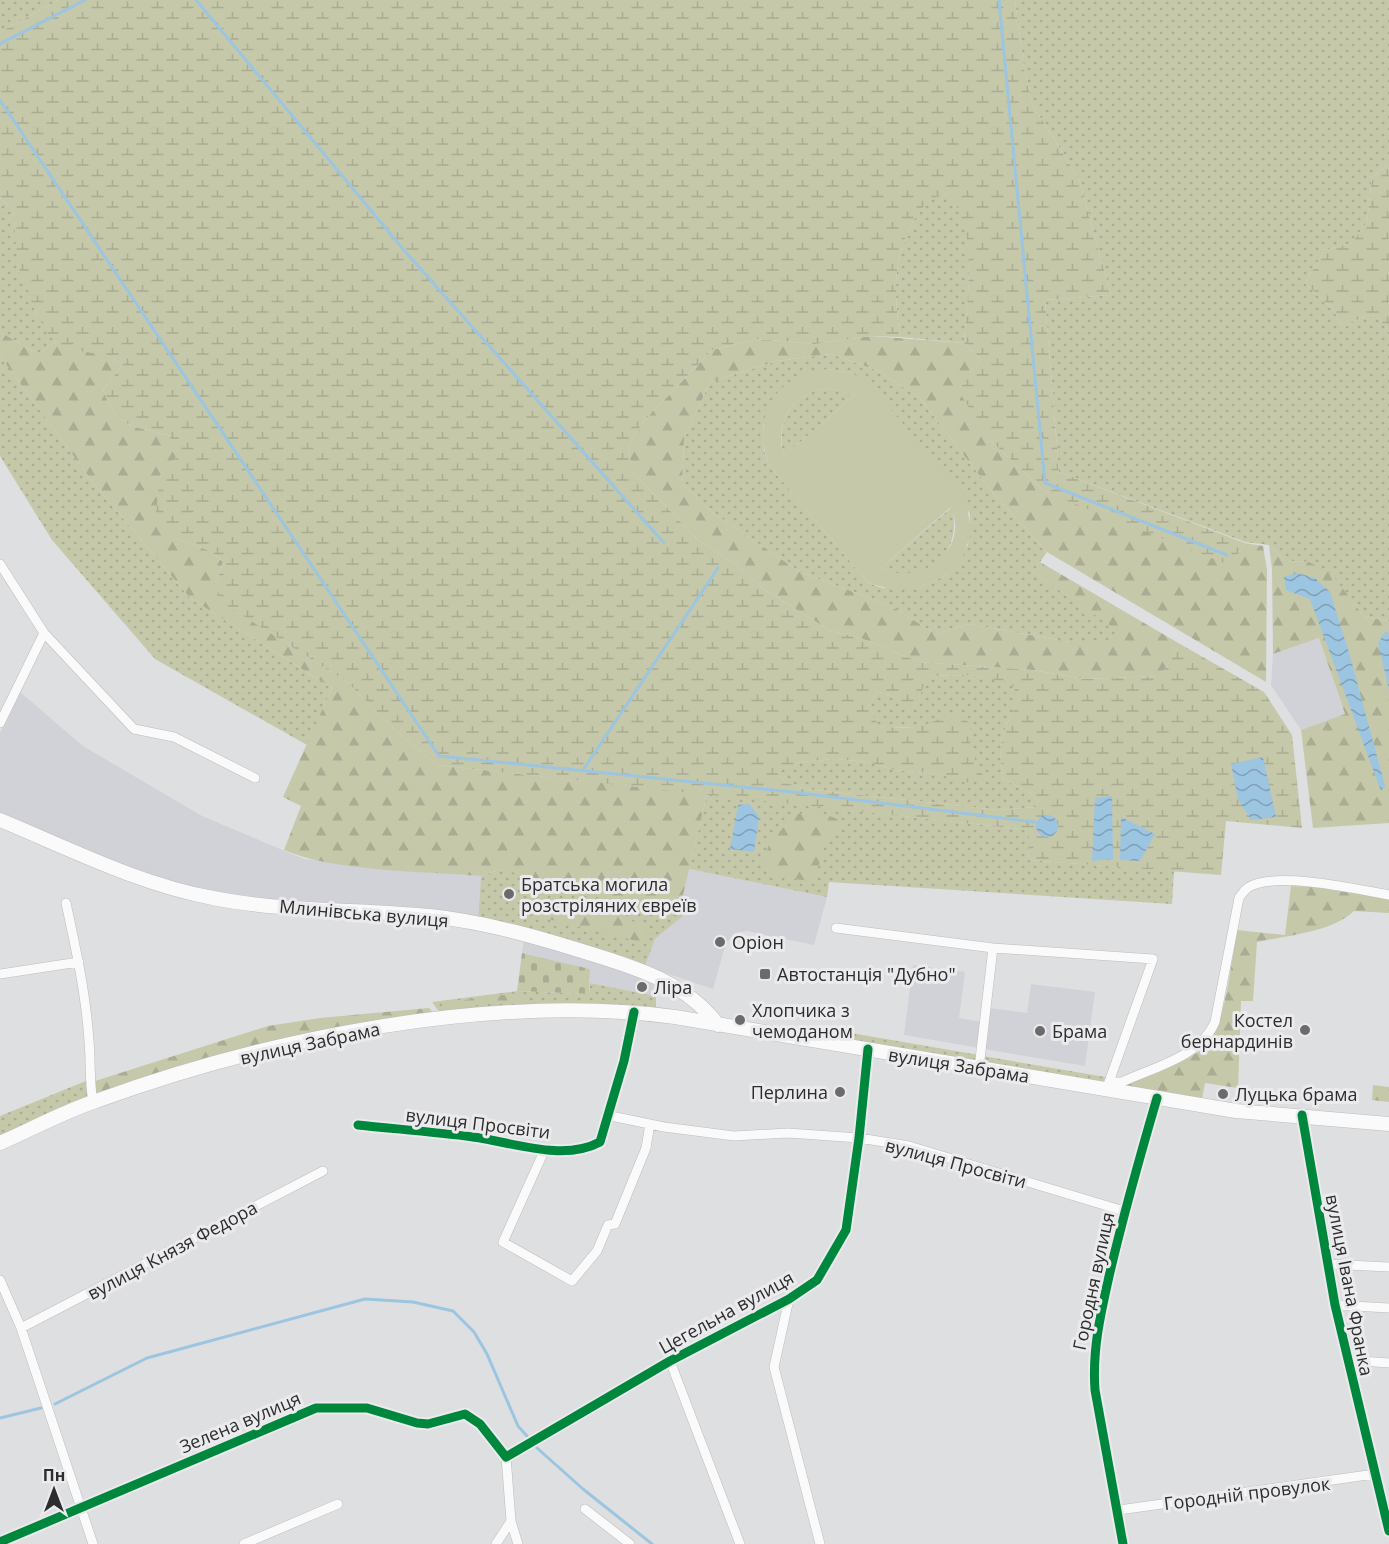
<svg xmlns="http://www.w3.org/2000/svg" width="1389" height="1544" font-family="'Open Sans',sans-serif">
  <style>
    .built { fill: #d1d2d8 }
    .grass { fill: url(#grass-dots); fill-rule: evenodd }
    .forest { fill: url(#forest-firs) }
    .wetland { fill: url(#wetland-marsh); fill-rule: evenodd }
    .cemetery { fill: url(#cemetery-stones) }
    .pitch { fill: #c6c8aa; fill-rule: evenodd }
    .water { fill: url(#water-waves) }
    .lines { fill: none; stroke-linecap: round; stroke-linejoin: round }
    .stream { stroke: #9cc5e1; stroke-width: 3 }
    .minor-casing { stroke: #bcbcbd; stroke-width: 10 }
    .secondary-casing { stroke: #bcbcbd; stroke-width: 15 }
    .minor { stroke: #fafafa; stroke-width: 9 }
    .secondary { stroke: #fafafa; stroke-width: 14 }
    .cycleway-casing { stroke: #ebebee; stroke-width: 13 }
    .cycleway { stroke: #00873e; stroke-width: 9 }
    .poi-dot { fill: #6b6b6c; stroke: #ebebee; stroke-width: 2 }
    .labels { text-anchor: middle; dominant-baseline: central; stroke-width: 6; stroke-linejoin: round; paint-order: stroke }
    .poi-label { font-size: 18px; fill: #2d2d2e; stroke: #ebebee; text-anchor: start }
    .street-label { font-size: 18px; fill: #2d2d2e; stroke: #ebebee }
  </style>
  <defs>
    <pattern id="grass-dots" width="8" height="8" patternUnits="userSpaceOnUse" patternTransform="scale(1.5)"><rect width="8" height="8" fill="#c6c8aa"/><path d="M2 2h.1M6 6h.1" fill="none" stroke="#aaac93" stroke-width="1.8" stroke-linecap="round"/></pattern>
    <pattern id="forest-firs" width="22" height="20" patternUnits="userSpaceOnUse" patternTransform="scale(1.5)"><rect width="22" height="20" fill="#c6c8aa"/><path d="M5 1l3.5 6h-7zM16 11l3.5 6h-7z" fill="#aaac93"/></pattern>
    <pattern id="wetland-marsh" width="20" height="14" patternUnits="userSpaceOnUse" patternTransform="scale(1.5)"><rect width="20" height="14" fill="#c6c8aa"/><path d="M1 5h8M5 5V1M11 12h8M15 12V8" fill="none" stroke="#aaac93"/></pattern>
    <pattern id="cemetery-stones" width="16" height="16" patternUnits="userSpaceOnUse" patternTransform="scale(1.5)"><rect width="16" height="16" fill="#c6c8aa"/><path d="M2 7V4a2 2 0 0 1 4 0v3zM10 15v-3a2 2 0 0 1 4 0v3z" fill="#aaac93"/></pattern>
    <pattern id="water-waves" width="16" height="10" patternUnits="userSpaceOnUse" patternTransform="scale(1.5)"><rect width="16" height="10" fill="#9cc5e1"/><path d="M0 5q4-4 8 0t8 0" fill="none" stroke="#80a0b7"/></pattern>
  </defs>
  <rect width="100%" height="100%" fill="#dedfe0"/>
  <path class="built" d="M1319,638L1345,715L1301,730L1271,685L1273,654Z
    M20,692L83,746L202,816L304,859L481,876L478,921L250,900L153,880L0,815V733Z
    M689,869L827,897L814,945L747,931L735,933L726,943L713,989L645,966L655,939L683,916V895Z
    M524,939L658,982L656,996L590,983V969L522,953Z
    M913,965L965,972L959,1018L982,1022L980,1048L904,1035Z
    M1031,984L1095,992L1085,1066L984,1049L989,1008L1027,1013Z"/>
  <path class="grass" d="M0,0H59L0,32Z
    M1015,0H1389V164L1372,177L1367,222L1352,243L1325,250L1305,283L1333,309L1343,328L1366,315L1377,316L1389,332V621L1364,617L1349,597L1309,562L1285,561L1269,545L1245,542L1059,472L1045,300L1111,295L1079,179L1032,104L1024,68Z
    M949,194C979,228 967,299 964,343L900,337C894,295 892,259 914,220C922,206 932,195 949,194Z
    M0,198L13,209L19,270L36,313L55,342L38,354L0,332Z
    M831,354L876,370L919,397L993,493L1047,552L1033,572L1119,631L1106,642H1070L969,624L936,634L889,605L800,572L712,512L682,484L684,439L710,382L777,361ZM828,369L852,373L970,513L968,545L948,574L917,589L883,588L868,583L769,465L764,450L763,425Z
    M0,356L95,485L190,598L332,688L307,745L155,659L52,540L0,456Z
    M829,388L855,395L784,456C774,422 793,392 829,388Z
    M952,507C964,553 925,589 881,568Z
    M970,675L1011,682L1019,699C1003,729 996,746 1004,780L1028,791L1038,801L1036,807L998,810L806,789L786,783L776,771L800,762L836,759L868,762L894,770L938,774L970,782V723C938,725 910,730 878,726L868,707L877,691L896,698L919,697L928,676Z
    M707,794L1030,830L1028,860L1174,871L1172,904L829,882L827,897L689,869Z
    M501,869L649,905L683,895V916L655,939L645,966L478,921L481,876Z
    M590,983L656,996V1008L556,1003L440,1013L432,1002L517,991L589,994Z
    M804,1025L979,1055L978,1061L803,1032Z
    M983,1056L1105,1077L1104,1082L982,1062Z
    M86,1081L88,1097L0,1136V1116Z"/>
  <path class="forest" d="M0,332L38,354L55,342C77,351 103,350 123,364L103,390C118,429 131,425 168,435L180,453L160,476L176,539L211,551L223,562L217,581L246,617L347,682L396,731L437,765L707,794L683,895L649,905L611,901L501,869L481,876C424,871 335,872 284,850L301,806L283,797L332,688L190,598L95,485L0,356Z
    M871,336L964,343L981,360L969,373L991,441L1045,492L1234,560L1245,543L1263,546L1267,570L1266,682L1047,552L993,493L919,397L876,370L831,354L777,361L710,382L684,439L682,484L712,512L800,572L889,605L936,634L969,624L1070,642H1106L1118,631L1033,572L1040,562L1180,644L1161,676L1085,679L1032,670L919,662L863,639L829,630L765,590L735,564L697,539L632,471L628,446L644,421L712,350L758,339L815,344Z
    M1269,545L1285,561L1309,562L1332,574L1364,617L1389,621V823L1313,828L1301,730L1345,714L1319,638L1273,654L1272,569Z
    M817,811L842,821L839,833L825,839L822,858L811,881L776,877L763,864L770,841L797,814Z
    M1291,886L1314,887L1389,899V913L1354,911C1330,933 1288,935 1257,942L1253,1001H1241L1238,1088L1205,1083L1202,1099L1124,1086C1148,1075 1177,1066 1200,1051C1226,1033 1231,961 1237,930L1285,935Z
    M535,898L616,914L646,927V938L641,942L524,913L523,901Z
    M517,993L526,996L525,1001L442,1008V1003Z
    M429,1008L434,1014L271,1042L155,1074L94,1094L92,1082L268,1026L320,1018Z
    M1373,1085L1389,1087V1102L1372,1100Z"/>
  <path class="wetland" d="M59,0H1015L1024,68L1032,104L1079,179L1111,295L1045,300L1059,472L1245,543L1234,560L1224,563L1045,492L991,441L959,392L969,373L981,360L964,343C967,299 979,228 948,194C932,196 922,206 914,220C892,259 894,295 900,337L871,336L815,344L758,339L712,350L644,421L628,446L632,471L697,539L735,564L765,590L829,630L863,639L919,662L1032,670L1085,679L1161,676L1180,644L1264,692L1292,735L1302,828L1226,821L1221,875L1028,860L1029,830L437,765L396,731L347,682L220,601L217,581L223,562L211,551L176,539L156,512L160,476L179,453L168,435C131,425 118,429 103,390L123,364C103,350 78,355 57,343C44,335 22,285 19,269C15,250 15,228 13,209L0,198V32ZM970,675L1011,683L1019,699C1003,729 996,746 1004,780L1028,791L1038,801L1036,807L998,810L806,789L786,783L777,772L800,762L836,759L868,762L894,770L938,774L970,783L984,778L970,749V723L953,712C923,728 912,730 879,726L868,707L877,691L896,698L907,709L919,697L929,676Z
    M1389,164V332L1377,316L1366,315L1343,328L1333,309L1305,283L1325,250L1352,243L1367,222L1372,177Z"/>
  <path class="cemetery" d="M522,953L590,969L589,994L517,991Z"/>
  <path class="pitch" d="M828,369L852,373L866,381L966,496L971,534L963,556L948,574L917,589L894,590L868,583L769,465C751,416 775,374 828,369ZM829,388L855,395L784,456C773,422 794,392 829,388ZM951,507C970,551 920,587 881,568Z"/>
  <path class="water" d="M1297,573L1315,578L1330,592L1350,656L1385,786L1381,791L1310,599L1286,590L1284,577Z
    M1385,632L1389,633V690L1378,643Z
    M1263,757L1276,817L1251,820L1238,799L1231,764Z
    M1112,796L1113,859L1092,861L1095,798Z
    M749,804L759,816L754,852L730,849L738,805Z
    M1036 826a11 11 0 1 1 22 0a11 11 0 1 1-22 0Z
    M1121,817L1155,834L1140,861L1120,860Z"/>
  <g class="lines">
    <path class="stream" d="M196,0L403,249L664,543
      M999,0L1045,483L1227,555
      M0,44L85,0
      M0,100L439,756L792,792L1035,822
      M583,770L718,568
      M55,1404L147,1358L365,1299L413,1302L453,1311L474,1332L487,1354L518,1426L527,1436
      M0,1418L41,1408
      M537,1448L583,1489L652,1544"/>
    <defs>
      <path id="minor" d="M0,564L44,633L134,729L174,737L255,778
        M0,723L44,633
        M66,903C76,949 86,995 89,1041C91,1062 89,1081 93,1102
        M836,928L993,948L1153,959L1109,1082
        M0,974L79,962
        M979,1068L993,948
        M1108,1085L1109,1082H1122C1154,1067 1200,1057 1215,1022L1239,898C1242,894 1245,889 1249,887C1276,871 1357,889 1389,895
        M606,1115L664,1127L734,1136L788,1133L859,1138L909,1146L1124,1211
        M1302,1115L1335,1305L1389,1531
        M358,1125C396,1129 435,1132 473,1137C512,1142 563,1162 600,1142L624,1061L634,1012
        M545,1149L503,1242L572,1281L597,1251L608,1225L615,1224L646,1148L650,1124
        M1326,1264L1389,1267
        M0,1280L21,1328L93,1544
        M789,1299L774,1367L820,1544
        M1335,1305L1389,1308
        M21,1328L323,1171
        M1347,1360L1389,1363
        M670,1361L740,1544
        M506,1457L670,1361L789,1299L817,1280L846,1230L859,1138L868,1049
        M506,1457L511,1521L518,1544
        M585,1509L630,1544
        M1119,1510L1375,1474
        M0,1542L316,1408H367L417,1423L428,1424L465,1414L480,1424L506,1457
        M244,1544L338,1504
        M496,1544L511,1521
        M1123,1544L1095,1390C1092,1349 1101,1312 1110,1272C1124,1213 1140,1156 1157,1098"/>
      <path id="secondary" d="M0,820C70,849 138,884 213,898C284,912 358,909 430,916C487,922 544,939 598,956C643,970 688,985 718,1025
        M0,1143C32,1129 63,1112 96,1101C268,1038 492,993 675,1017L1236,1111L1389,1124"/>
    </defs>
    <use href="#minor" class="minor-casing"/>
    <use href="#secondary" class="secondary-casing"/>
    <use href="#minor" class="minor"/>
    <use href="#secondary" class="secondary"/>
    <defs>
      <path id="cycleway" d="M1302,1115L1335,1305L1389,1531
        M358,1125C396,1129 435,1132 473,1137C512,1142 563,1162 600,1142L624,1061L634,1012
        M0,1542L316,1408H367L417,1423L428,1424L465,1414L480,1424L506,1457L670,1361L789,1299L817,1280L846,1230L859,1138L868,1049
        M1123,1544L1095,1390C1092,1349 1101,1312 1110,1272C1124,1213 1140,1156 1157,1098"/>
    </defs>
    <use href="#cycleway" class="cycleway-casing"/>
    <use href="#cycleway" class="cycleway"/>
  </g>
  <g class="poi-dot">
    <circle cx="509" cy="894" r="6"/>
    <circle cx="720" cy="942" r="6"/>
    <rect x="759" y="968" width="12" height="12" rx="3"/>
    <circle cx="642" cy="987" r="6"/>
    <circle cx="740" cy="1020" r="6"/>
    <circle cx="1305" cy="1030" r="6"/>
    <circle cx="1040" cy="1031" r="6"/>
    <circle cx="840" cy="1092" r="6"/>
    <circle cx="1223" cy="1094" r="6"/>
  </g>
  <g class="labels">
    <g class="poi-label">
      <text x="521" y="884">Братська могила<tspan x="521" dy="21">розстріляних євреїв</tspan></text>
      <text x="732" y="942">Оріон</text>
      <text x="777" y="974">Автостанція "Дубно"</text>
      <text x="654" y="987">Ліра</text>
      <text x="752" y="1010">Хлопчика з<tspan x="752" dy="21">чемоданом</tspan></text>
      <text x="1293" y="1020" text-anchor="end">Костел<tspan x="1293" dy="21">бернардинів</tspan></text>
      <text x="1052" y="1031">Брама</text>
      <text x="828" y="1092" text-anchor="end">Перлина</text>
      <text x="1235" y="1094">Луцька брама</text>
    </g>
    <g class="street-label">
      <text transform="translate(364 913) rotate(5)">Млинівська вулиця</text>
      <text transform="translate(310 1043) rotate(-12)">вулиця Забрама</text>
      <text transform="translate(959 1065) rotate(9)">вулиця Забрама</text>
      <text transform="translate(478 1123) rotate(7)">вулиця Просвіти</text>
      <text transform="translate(956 1163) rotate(15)">вулиця Просвіти</text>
      <text transform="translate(172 1250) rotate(-28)">вулиця Князя Федора</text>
      <text transform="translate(1093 1281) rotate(-78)">Городня вулиця</text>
      <text transform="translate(1350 1285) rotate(79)">вулиця Івана Франка</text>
      <text transform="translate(726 1312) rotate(-29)">Цегельна вулиця</text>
      <text transform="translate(240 1422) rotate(-23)">Зелена вулиця</text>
      <text transform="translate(1247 1493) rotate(-7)">Городній провулок</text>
    </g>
  </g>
  <g transform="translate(54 1490)" stroke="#ebebee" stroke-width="4.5" paint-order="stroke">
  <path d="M0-4.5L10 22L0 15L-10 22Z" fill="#2d2d2e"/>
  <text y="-9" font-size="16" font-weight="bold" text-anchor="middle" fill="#2d2d2e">Пн</text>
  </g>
</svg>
